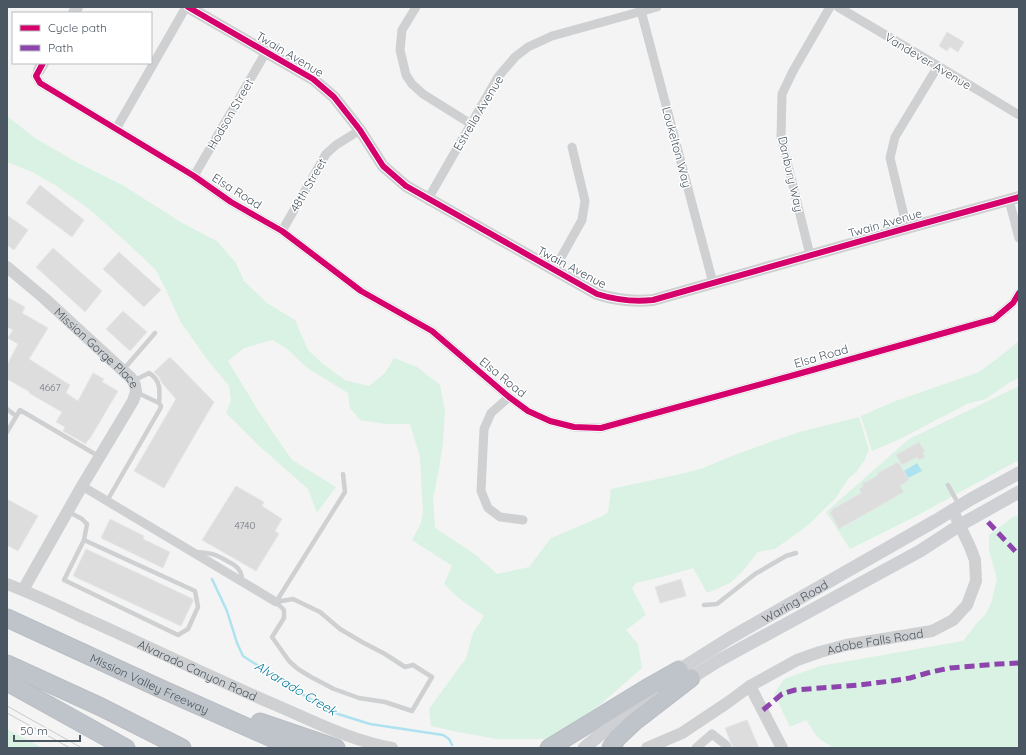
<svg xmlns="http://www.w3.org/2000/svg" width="1026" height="755" font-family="Quicksand,sans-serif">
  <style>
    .green { fill: #d9f2e3 }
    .water { fill: #aee2f0 }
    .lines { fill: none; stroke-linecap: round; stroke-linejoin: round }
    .stream { stroke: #aee2f0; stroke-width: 2.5 }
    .building { fill: #ddddde; stroke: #e5e6e7 }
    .motorway-casing { stroke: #b9bec3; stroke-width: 19 }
    .service { stroke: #ced0d2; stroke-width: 4.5 }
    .minor { stroke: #ced0d2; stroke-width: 9 }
    .tertiary { stroke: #ced0d2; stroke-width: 12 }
    .secondary { stroke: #ced0d4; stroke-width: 13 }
    .motorway { stroke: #bec4c9; stroke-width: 17 }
    .tram { stroke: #c9cacc; stroke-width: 1 }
    .quiet { stroke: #8e44ad; stroke-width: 5; stroke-dasharray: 10 5; stroke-linecap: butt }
    .cycleway-casing { stroke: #fff; stroke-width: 8 }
    .cycleway { stroke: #d6006c; stroke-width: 6 }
    .labels { text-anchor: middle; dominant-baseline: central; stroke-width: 3; stroke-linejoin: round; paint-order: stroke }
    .number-label { font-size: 10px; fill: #707881 }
    .street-label { font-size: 12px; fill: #4a5661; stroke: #fff }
    .water-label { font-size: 13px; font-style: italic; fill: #0c7c9b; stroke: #fff }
  </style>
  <rect width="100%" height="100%" fill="#f4f4f4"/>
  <path class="green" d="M7,116L35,138L76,162L124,186L182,223L217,241L236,263L244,281L267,303L295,320L308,350L323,364L345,380L369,386L385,373L394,358L417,367L440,385L445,410L443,442L440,463L433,500L435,528L476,555L497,574L529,567L551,538L603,516L608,512L611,489L685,473L703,468L734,455L799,432L859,417L869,450L864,461L857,471L848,479L835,499L807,526L775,549L758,552L742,572L730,583L707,593L693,568L658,578L636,583L632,588L646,615L626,630L638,644L642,668L602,703L550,739H497L458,732L431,726L429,709L466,658L473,633L484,616L461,600L444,584L452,566L412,540L421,523L423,513L420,457L410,424H385L360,420L350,408L348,393L306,367L286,348L272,340L244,348L228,361L259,412L292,460L336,487L317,513L308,489L258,445L226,413L231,400L229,386L206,358L180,321L167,292L156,270L123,239L89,209L55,185L32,172L7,162Z
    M1019,341V378L1010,382L986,399L967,404L900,439L872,451L861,416L893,402L979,372L1007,351Z
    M1019,386V460L920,514L850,549L826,512L909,439Z
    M1019,515V748H834L818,738L806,720L790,727L774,694L784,679L820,666L963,641L977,623L985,615L988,610L992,600L997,579L989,550V535L1013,517Z
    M7,729L43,748H7Z"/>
  <path class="water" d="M917,463L922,471L908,478L904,471Z"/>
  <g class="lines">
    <path class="stream" d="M212,579L227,611L237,643L243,656L305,696L338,714L370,724L443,735L449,739L452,745"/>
  </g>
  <path class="building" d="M947,32L964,42L958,52L950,47L947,51L939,46Z
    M40,185L84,220L72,237L26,203Z
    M7,215L28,230L14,250L7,245Z
    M53,248L102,291L85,312L36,267Z
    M119,252L161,290L144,307L103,269Z
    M7,297L25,307L22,313L48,328L29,359L70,385L66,393L78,401L93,373L104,379L102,382L118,391L89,440L88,439L86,444L63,431L65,427L56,422L62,412L29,393L30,392L7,379V365L18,344L8,338L13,330L7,327Z
    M123,311L147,332L130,351L106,329Z
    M170,357L214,402L164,488L134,471L176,399L162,383L159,377L154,372Z
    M919,442L925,452L923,453L925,457L919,460L917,457L902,465L896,455Z
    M898,462L909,480L900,486L904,492L839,529L830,512L832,511L831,510L861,493L859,489L863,486L862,484L877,476L878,473Z
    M236,486L264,502L262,506L282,519L275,531L279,534L256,571L202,540Z
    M7,499L38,516L18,551L7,545Z
    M110,519L144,536L143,539L170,552L163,568L101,538Z
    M86,549L193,599V601L181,626L73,576Z
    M681,579L686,596L660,603L655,587Z
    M747,720L759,748H733L725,728Z"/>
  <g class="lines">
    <defs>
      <g id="motorway">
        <path id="s5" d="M7,618L157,687L294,748"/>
        <path d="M7,664L101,707L182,748"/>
        <path d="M7,682L126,748"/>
        <path d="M260,722L336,748"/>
        <path d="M549,748L647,688L679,670"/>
        <path d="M611,748L617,738L634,722L691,678"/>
      </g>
    </defs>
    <use href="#motorway" class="motorway-casing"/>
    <path class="service" d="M123,370L155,333
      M133,381L149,373C161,380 160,391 159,403
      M7,409L16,416
      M7,432L20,410L100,457
      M948,485L959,505
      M107,501L160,409L161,406L159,403L136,392
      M69,512L82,519L87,524L84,540
      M84,540L195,591L198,607L188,629L178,635L64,580Z
      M196,552C212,553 215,554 229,562C233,564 237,566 239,570C242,573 242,578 242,582
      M293,599L320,612L340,629L362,642L385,654L405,667L413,665L432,677L412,711L385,702L359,698L334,689L311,677L298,669L289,661L272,637L284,618V610L276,602Z
      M276,602L345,492L343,474
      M704,605L717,604L755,574L786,556L796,553"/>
    <path class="minor" d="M416,7L402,30L400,50L406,75L412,84L423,94L471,124
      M640,7L713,283
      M838,7L938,66L1019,115
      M39,70L36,76L40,83L194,176L231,202L282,231L361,291L432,331L509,397L528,411L550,421L574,427L601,428L798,374L994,319L1013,303L1019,293
      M116,129L186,7
      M194,176L266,52
      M428,199L498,77L515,57L528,47L552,36L657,7
      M1009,200L1019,238
      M907,228L890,158L895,137L938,66
      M282,231L326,154L336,145L360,130
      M810,255L781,137L782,94L793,71L830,7
      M554,270L582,220L585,201L572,147
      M509,397L491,413L484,429L481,491L488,508L500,517L523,520
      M82,486L276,602
      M696,748L712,734L726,745L727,748"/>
    <g class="tertiary">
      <path d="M188,7L313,79L334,97L360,130L383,166L406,186L597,294C616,300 634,302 653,300L907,228L1019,197"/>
      <path d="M74,13L77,7"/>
      <path d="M39,70L43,63"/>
      <path id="s1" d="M7,267L44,298L131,378L135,385L136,392L133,401L82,486L23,590"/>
      <path id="s2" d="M7,584C33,594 57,605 82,617C148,646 212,678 278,706C315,722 352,741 392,748"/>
      <path d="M750,686L782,748"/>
      <path id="s3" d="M647,748L682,733L727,703L750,686L797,660L820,652L846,645L932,631L953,620L967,605L976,581L975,560L970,547L953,511"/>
    </g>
    <g class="secondary">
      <path id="s4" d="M672,676L679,670L730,638L935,521L971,499L1019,473"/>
      <path d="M683,683L718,661L920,551L960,525L1019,492"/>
      <path d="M584,748L652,692"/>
    </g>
    <use href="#motorway" class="motorway"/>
    <path class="tram" d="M7,706L82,748
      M7,713L70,748"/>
    <path class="quiet" d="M988,522L1016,552L1019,554
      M763,710L782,694L795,690L859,685L891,681L910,678L931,672L950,668L998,664L1019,663"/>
    <defs>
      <path id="cycleway" d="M188,7L313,79L334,97L360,130L383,166L406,186L597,294C616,300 634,302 653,300L907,228L1019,197
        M43,63L36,76L40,83L194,176L231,202L282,231L361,291L432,331L509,397L528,411L550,421L574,427L601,428L798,374L994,319L1013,303L1019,293"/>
    </defs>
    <use href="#cycleway" class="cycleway-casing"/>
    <use href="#cycleway" class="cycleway"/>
  </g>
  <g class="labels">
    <g class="number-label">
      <text x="50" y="387">4667</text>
      <text x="245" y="525">4740</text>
    </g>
    <g class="street-label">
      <text transform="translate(290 54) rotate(31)">Twain Avenue</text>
      <text transform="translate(928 61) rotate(31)">Vandever Avenue</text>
      <text transform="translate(478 113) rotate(-59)">Estrella Avenue</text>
      <text transform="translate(230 114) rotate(-60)">Hodson Street</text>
      <text transform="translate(677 147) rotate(75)">Loukelton Way</text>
      <text transform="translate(791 174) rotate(77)">Danbury Way</text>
      <text transform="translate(308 185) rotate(-60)">48th Street</text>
      <text transform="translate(237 191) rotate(32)">Elsa Road</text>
      <text transform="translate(885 223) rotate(-16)">Twain Avenue</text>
      <text transform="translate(572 267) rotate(28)">Twain Avenue</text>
      <text stroke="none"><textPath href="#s1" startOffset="121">Mission Gorge Place</textPath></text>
      <text transform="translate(821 356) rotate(-16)">Elsa Road</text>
      <text transform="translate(503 377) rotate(39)">Elsa Road</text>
      <text stroke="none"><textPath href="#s4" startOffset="144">Waring Road</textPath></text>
      <text stroke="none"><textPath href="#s3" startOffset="255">Adobe Falls Road</textPath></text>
      <text stroke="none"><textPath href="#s2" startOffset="209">Alvarado Canyon Road</textPath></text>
      <text stroke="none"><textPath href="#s5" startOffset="157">Mission Valley Freeway</textPath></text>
    </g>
    <g class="water-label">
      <text transform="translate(296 688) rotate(31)">Alvarado Creek</text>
    </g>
  </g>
  <rect width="1026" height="755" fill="none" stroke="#4a5661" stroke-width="16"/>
  <rect x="12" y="12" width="140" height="52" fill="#ffffff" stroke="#b7bbc0"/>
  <rect x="20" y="25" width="20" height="6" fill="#d6006c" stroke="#b7bbc0"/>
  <text x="48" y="32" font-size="12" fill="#4a5661">Cycle path</text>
  <rect x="20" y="45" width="20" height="6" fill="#8e44ad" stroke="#b7bbc0"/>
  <text x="48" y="52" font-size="12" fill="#4a5661">Path</text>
  <path d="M14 735v6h66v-6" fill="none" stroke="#4a5661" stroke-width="2"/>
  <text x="20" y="735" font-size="12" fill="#4a5661" stroke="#ffffff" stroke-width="3" paint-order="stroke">50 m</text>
</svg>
